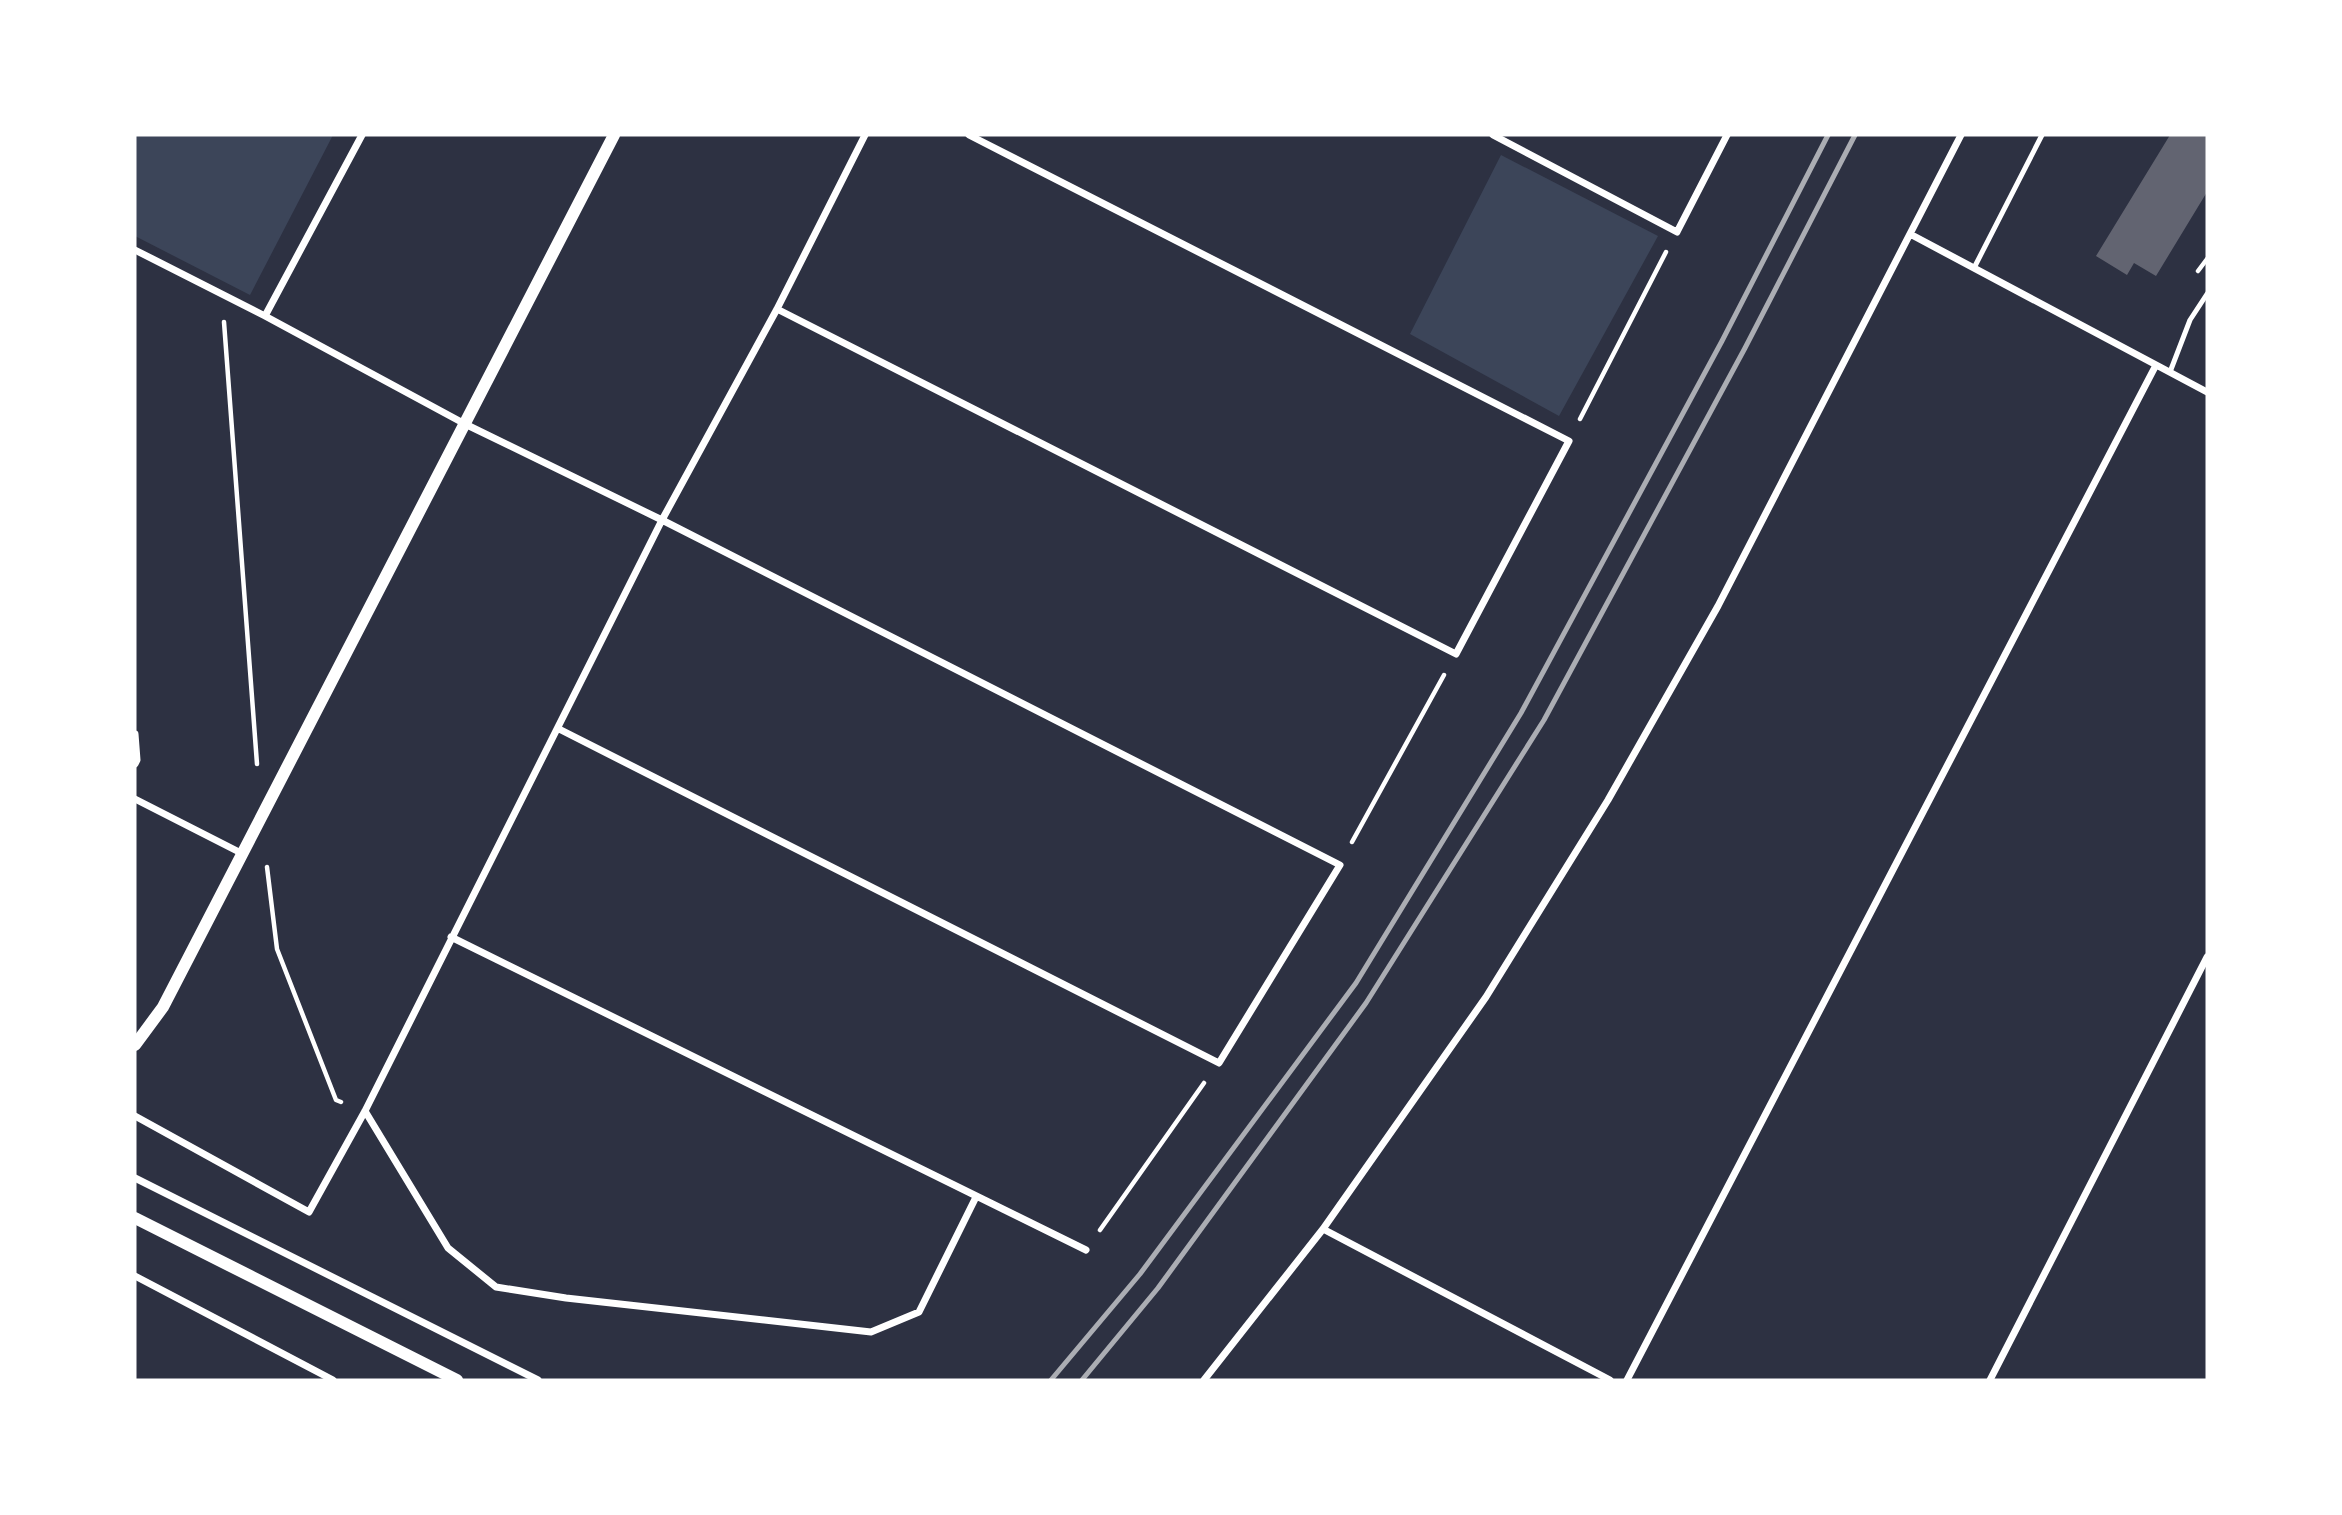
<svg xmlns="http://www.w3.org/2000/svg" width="2342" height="1515" font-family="Poppins,sans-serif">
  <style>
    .green { fill: #3c4559 }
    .building { fill: #626471 }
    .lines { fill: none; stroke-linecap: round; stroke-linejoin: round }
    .path { stroke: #fff; stroke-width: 4.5 }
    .service { stroke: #fff; stroke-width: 5 }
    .minor { stroke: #fff; stroke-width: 7 }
    .tertiary { stroke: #fff; stroke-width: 12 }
    .rail { stroke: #abadb3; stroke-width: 5 }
  </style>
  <rect width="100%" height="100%" fill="#2d3142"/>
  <path class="green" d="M135,135H333L250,295L135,236Z
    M1501,155L1658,236L1559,416L1410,334Z"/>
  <path class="building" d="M2170,135H2207V192L2156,276L2134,263L2127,275L2096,256Z"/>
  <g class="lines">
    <path class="path" d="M2198,271L2207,259
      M224,322L257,764
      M1580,419L1666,252
      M1352,842L1444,675
      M267,867L277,949L336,1100L341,1102
      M1100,1230L1204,1083"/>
    <path class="service" d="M1974,268L2042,135
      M2170,372L2190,320L2207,294"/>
    <path class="minor" d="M1493,135L1677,232L1727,135
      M1910,234L2207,392
      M135,250L265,316L465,424L662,520L1340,865L1219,1063L559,729
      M777,309L1456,654L1569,441L969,135
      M265,316L362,135
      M135,734L137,760L135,764
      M135,799L243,854
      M451,937L1086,1250
      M365,1111L448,1248L496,1287L566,1298L871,1332L919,1312L976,1197
      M135,1116L309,1212L365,1111L662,520L777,309L865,135
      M135,1178L538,1380
      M1323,1229L1610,1380
      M135,1276L333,1380
      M1204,1380L1323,1229L1486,997L1608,800L1718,606L1961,135
      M1627,1380L2156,365
      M1990,1380L2207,957"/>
    <path class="tertiary" d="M135,1045L163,1007L614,135
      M135,1218L457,1380"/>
    <path class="rail" d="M1051,1380L1140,1274L1356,983L1521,713L1722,341L1828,135
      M1082,1380L1158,1288L1366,1003L1544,720L1745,348L1855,135"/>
  </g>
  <rect width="2342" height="1515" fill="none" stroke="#ffffff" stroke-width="273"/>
</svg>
